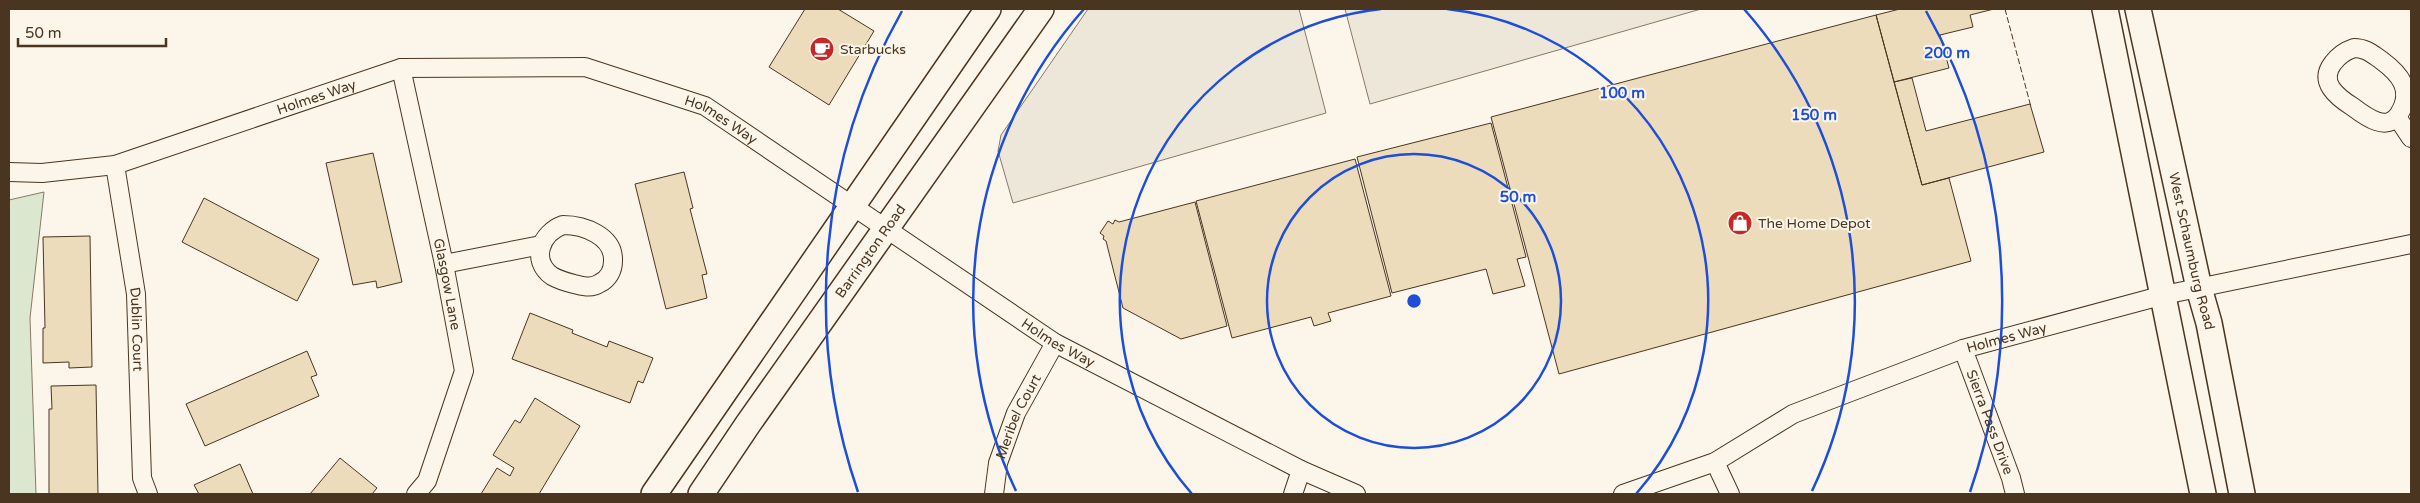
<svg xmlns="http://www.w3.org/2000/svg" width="2420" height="503" font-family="'Varela Round',sans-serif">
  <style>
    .green { fill: #dce7d0; stroke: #887966 }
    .parking { fill: #ede7d9; stroke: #887966 }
    .building { fill: #ecdcbc; stroke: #4a3520 }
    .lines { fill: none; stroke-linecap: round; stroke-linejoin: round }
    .street-casing { stroke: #4a3520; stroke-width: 20 }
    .secondary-casing { stroke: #4a3520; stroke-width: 28 }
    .street { stroke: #fbf6e9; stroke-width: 18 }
    .secondary { stroke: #fbf6e9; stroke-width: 25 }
    .fence { stroke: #4a3520; stroke-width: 1; stroke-dasharray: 6 2.5; stroke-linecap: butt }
    .ring { fill: none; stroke: #1d4ed8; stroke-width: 2.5 }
    .labels { text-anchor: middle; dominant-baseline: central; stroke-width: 4; stroke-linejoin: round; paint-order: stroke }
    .poi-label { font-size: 14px; fill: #4a3520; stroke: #fbf6e9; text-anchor: start }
    .street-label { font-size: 14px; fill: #4a3520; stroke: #fbf6e9 }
    .centre { fill: #1d4ed8; stroke: #fbf6e9; stroke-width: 2.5 }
    .ring-label { font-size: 15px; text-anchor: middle; font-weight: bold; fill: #1d4ed8; stroke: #fbf6e9; stroke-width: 4; stroke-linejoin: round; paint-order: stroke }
  </style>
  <rect width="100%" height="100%" fill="#fbf6e9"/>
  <path class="green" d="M44,192L30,318L36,494H9V200Z"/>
  <path class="parking" d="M1088,9H1299L1326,113L1013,203L998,151L1001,135Z
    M1345,9H1701L1370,104Z"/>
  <path class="building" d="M805,9H838L874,31L829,105L769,67Z
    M1900,9H1994L1970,15L1973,27L1940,35L1949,68L1894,82L1876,15Z
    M1876,15L1922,185L1949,178L1971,261L1559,374L1491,117Z
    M1912,78L1926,131L2030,104L2044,152L1922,185L1894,82Z
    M1491,123L1526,257L1517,259L1525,286L1493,294L1486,269L1392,293L1357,157Z
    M373,153L402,282L377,288L376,281L353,285L326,163Z
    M1355,159L1391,296L1328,313L1331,321L1314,326L1311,317L1232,338L1196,201Z
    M684,172L693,208L690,209L707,274L702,275L707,298L666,309L635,184Z
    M204,198L319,259L297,301L182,242Z
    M1195,202L1227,326L1181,339L1123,308L1106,241L1103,239L1104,236L1100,233L1108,221L1113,224L1115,220L1119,222Z
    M90,236L92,367L69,368V362L43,363V328H45L43,237Z
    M530,313L573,330L572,333L607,347L609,341L653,358L643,383L638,381L630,403L512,359Z
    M307,351L317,375L311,377L319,396L205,446L186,404Z
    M96,385L98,494H49V409H52L51,386Z
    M535,398L580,426L539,494H481L497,468L510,476L514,468L493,455L515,420L520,423Z
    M340,458L377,488L372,494H310Z
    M240,464L253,494H199L194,485Z"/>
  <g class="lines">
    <defs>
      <g id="street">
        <path d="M2354,48C2366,48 2372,54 2381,60C2400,74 2414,90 2399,114C2387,133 2365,116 2353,107C2337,97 2318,82 2333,63C2339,55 2345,51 2354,48Z"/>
        <path id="s1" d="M401,68L444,264L464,371L427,481L416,494"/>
        <path d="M2397,117L2411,138"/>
        <path id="s2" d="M115,165L136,294L142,478L148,494"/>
        <path id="s3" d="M9,172L42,173L115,165L401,68L585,67L705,106L1055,343L1301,470L1356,494"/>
        <path d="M563,225C584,225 614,236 613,261C613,271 608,279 600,283C591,289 583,286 574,284C566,282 559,280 552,276C530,260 541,233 563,225Z"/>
        <path d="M444,264L541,245"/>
        <path id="s4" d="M1963,349L2011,478L2015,494"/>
        <path d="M1715,462L1730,494"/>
        <path id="s5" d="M994,494L998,463L1016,413L1055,343"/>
        <path d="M1293,494L1301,470"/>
        <path id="s6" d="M1623,494L1715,462L1793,414L1963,349L2164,295L2411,244"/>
      </g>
      <g id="secondary">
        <path d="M2105,9L2203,494"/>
        <path id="s7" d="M2138,9L2199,288L2209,323L2242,494"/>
        <path d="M654,494L988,9"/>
        <path id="s8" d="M701,494L748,424L1041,9"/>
      </g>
    </defs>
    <use href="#street" class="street-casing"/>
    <use href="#secondary" class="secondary-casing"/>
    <use href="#street" class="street"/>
    <use href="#secondary" class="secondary"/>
    <path class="fence" d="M2005,9L2031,107"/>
  </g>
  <g class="ring">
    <circle cx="1414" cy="301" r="147"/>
    <path d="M1192 494A294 294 0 0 1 1381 9M1447 9A294 294 0 0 1 1636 494"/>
    <path d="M1016 491A441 441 0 0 1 1084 9M1744 9A441 441 0 0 1 1812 491"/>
    <path d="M858 492A588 588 0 0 1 902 11M1926 11A588 588 0 0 1 1970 492"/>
  </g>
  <defs>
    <symbol id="cafe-disc" viewBox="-11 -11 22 22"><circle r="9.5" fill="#c62828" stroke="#fbf6e9"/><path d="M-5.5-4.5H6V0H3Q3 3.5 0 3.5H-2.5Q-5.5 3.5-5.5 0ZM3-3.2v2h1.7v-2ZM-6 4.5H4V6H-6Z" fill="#fff"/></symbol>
    <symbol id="shop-disc" viewBox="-11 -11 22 22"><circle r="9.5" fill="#c62828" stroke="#fbf6e9"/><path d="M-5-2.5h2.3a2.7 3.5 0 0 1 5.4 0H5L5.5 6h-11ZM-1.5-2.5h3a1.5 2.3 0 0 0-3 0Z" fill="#fff"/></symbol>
  </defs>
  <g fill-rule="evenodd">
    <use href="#cafe-disc" x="808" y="35" width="28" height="28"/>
    <use href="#shop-disc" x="1726" y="209" width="28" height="28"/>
  </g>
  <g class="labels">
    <g class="poi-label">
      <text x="840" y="49">Starbucks</text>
      <text x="1758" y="223">The Home Depot</text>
    </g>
    <g class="street-label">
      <text stroke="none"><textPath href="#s3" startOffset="319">Holmes Way</textPath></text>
      <text stroke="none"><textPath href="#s3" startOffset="739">Holmes Way</textPath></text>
      <text stroke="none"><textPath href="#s8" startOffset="296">Barrington Road</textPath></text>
      <text stroke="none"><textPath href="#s7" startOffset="248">West Schaumburg Road</textPath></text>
      <text stroke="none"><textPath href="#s1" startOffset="221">Glasgow Lane</textPath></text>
      <text stroke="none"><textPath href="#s2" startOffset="166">Dublin Court</textPath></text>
      <text stroke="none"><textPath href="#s6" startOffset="416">Holmes Way</textPath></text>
      <text stroke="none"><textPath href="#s3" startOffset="1144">Holmes Way</textPath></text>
      <text stroke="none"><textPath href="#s5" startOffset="82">Meribel Court</textPath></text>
      <text stroke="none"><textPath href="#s4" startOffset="78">Sierra Pass Drive</textPath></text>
    </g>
  </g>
  <circle cx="1414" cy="301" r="8" class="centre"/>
  <g class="ring-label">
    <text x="1947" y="58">200 m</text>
    <text x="1622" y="98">100 m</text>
    <text x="1814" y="120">150 m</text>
    <text x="1518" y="202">50 m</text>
  </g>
  <rect width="2420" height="503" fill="none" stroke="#4a3520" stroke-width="20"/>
  <path d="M18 38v8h148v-8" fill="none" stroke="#4a3520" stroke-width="2.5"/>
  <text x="25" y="38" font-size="15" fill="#4a3520" stroke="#fbf6e9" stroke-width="4" paint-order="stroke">50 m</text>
</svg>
